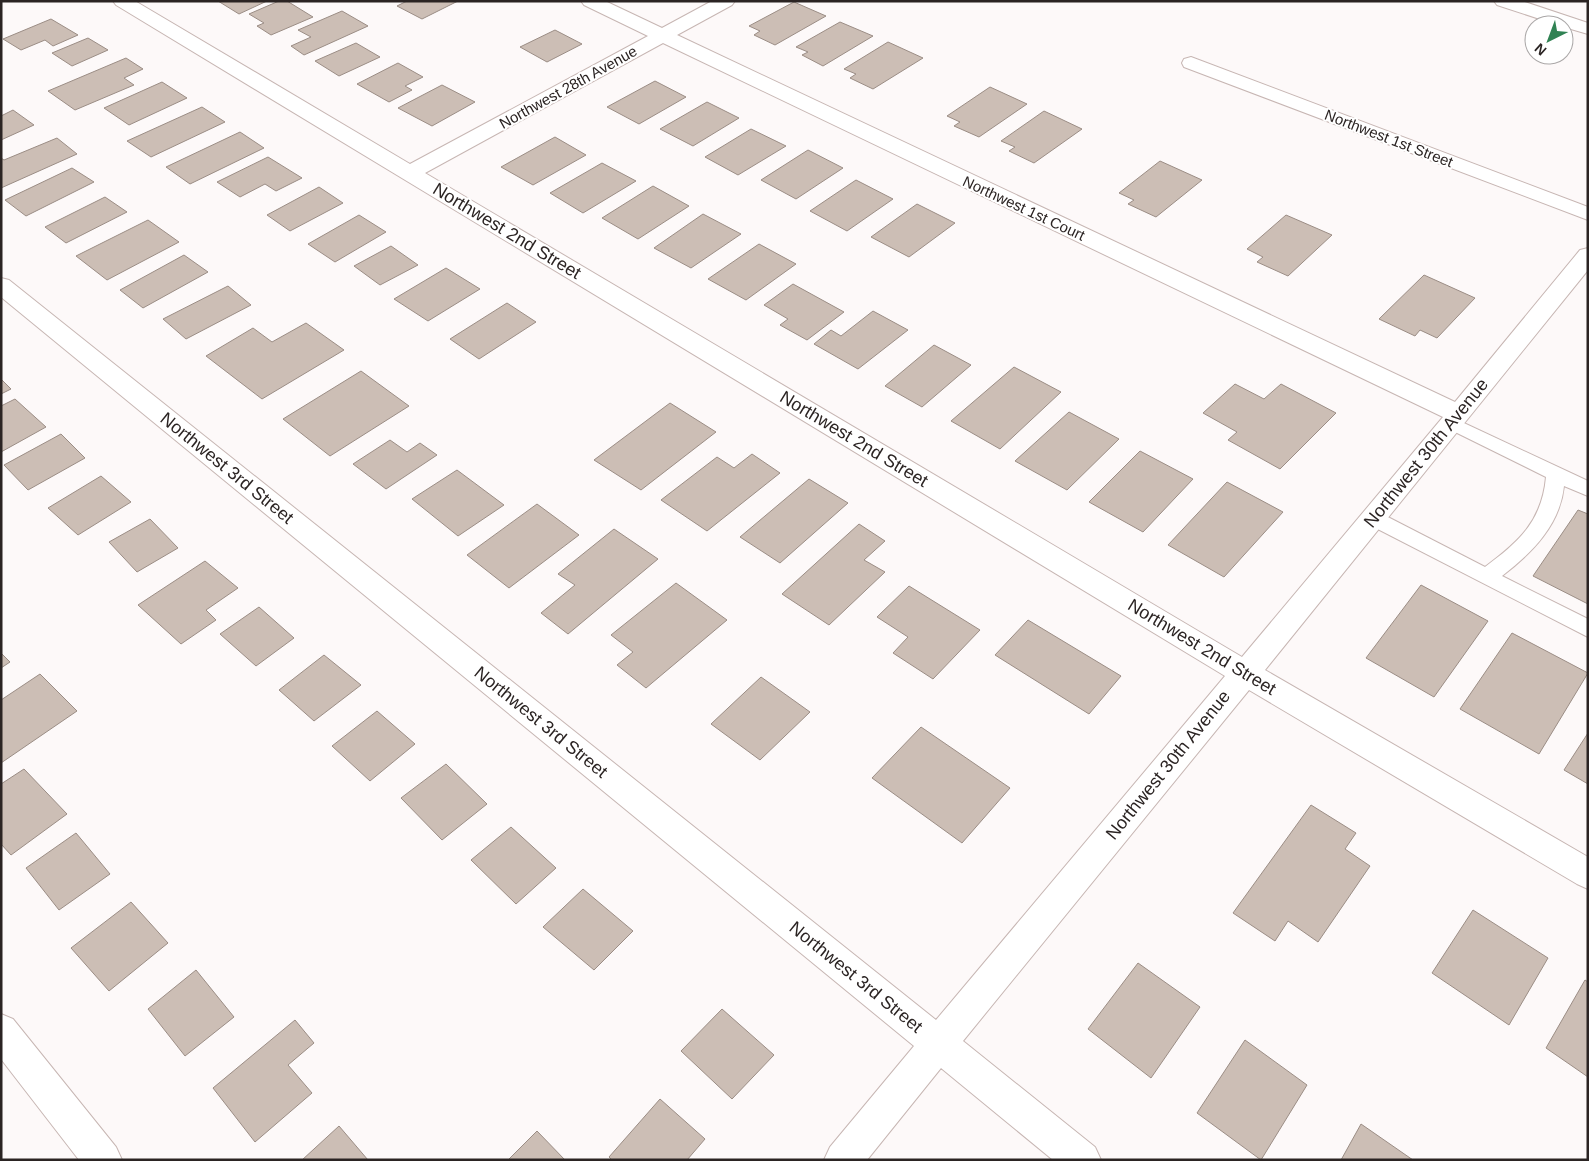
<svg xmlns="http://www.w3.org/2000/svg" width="1589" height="1161" font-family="Helvetica,sans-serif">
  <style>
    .building { fill: #ccbeb5; stroke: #9b8d85 }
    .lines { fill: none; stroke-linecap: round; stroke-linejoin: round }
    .service-casing { stroke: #c7b6b3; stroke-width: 2 }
    .minor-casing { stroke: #c7b6b3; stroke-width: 2 }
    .primary-casing { stroke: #c7b6b3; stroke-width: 2 }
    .service { fill: #fff; fill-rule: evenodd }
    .minor { fill: #fff; fill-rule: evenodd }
    .primary { fill: #fff; fill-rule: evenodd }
    .labels { text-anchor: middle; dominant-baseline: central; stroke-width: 4; stroke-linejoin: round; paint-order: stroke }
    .far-street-label { font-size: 15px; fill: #2b2423; stroke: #fff }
    .street-label { font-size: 18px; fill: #2b2423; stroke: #fff }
  </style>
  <rect width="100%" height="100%" fill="#fdf9f9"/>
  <path class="building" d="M218,1H267L239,14Z
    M279,1H287L313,17L271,35L257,26L264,23L249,14Z
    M407,1H458L422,19L397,6Z
    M794,2L826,16L775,45L754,35L760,31L749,26Z
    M342,11L368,26L304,55L291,46L311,37L298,30Z
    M51,19L78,35L53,46L45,40L21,50L3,39Z
    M840,22L873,36L823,66L802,55L808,52L796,47Z
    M555,30L582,44L547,62L520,47Z
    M88,38L108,50L72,66L52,53Z
    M888,42L923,58L873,89L850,78L856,74L844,69Z
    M356,43L380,57L339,76L315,61Z
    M126,58L143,69L124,78L134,85L75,110L48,91Z
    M398,63L423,77L405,86L412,90L389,102L357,84Z
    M655,81L686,97L639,124L607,107Z
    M162,82L187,98L129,125L104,108Z
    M442,85L475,102L432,126L398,108Z
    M990,87L1027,104L979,137L954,126L960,122L947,116Z
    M707,102L739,118L693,146L660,129Z
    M202,107L225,122L151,157L127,141Z
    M13,110L34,125L1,140V116Z
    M1044,111L1082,129L1034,163L1009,151L1015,147L1001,141Z
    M751,129L786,146L738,175L705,157Z
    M240,132L264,148L190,184L166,167Z
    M555,137L586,155L533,185L501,167Z
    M57,138L77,154L1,188V158L4,160Z
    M808,150L843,168L796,199L761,180Z
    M268,157L302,178L276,191L265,184L240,197L217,182Z
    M1160,161L1202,180L1156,217L1128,204L1134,200L1119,193Z
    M602,163L636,181L583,213L550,193Z
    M72,168L94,182L26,216L5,200Z
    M856,180L893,199L847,231L810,211Z
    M653,186L689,206L638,239L602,218Z
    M319,187L343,203L290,231L267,215Z
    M105,197L127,212L66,243L45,227Z
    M917,204L955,223L909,257L871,237Z
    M703,214L741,234L691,268L654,248Z
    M359,215L386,232L335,262L308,244Z
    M1286,215L1332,235L1288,276L1257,262L1263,257L1247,249Z
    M148,220L179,242L107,280L76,256Z
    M759,244L796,264L746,300L708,279Z
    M391,246L418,265L380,285L354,266Z
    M184,255L208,272L143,308L120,290Z
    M446,268L480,289L428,321L394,299Z
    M1424,275L1475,298L1437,338L1420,330L1415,336L1379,319Z
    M793,284L844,312L807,340L780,325L788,319L764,305Z
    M228,286L251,305L186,339L163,319Z
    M507,303L536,322L479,359L450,339Z
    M873,311L908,330L858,369L814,344L831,330L841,336Z
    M306,323L344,350L262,399L206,356L253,328L272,342Z
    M934,345L971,365L922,407L885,386Z
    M1014,367L1061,392L1000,449L951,421Z
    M361,371L409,406L330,456L283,419Z
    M1,379L11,389L1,394Z
    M1235,384L1264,399L1281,384L1336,413L1280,469L1228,440L1237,432L1203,413Z
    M15,399L46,427L1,452V406Z
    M670,403L716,432L641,490L594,460Z
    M1069,412L1119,439L1067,490L1015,461Z
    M61,434L85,458L28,490L4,465Z
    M390,440L407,452L420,443L437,455L386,489L353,464Z
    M1140,451L1193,479L1143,532L1089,502Z
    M752,454L780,473L707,531L661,500L717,457L734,468Z
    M457,470L504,505L458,536L412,499Z
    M101,476L131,502L78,535L48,508Z
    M809,479L848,503L780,563L740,537Z
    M1227,482L1283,512L1224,577L1168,545Z
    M537,504L579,535L509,588L467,555Z
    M1578,510L1588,514V604L1533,576Z
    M150,519L178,548L137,572L109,542Z
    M859,524L885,541L864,560L885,572L829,625L782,594Z
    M614,529L658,559L568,634L541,613L575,585L558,574Z
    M205,561L238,588L206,610L216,620L181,644L138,605Z
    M676,583L727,620L646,688L617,665L633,652L611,635Z
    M1421,585L1488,621L1434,697L1366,658Z
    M909,586L980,630L933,679L893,653L908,637L877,617Z
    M259,607L294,638L256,666L220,634Z
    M1028,620L1121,676L1089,714L995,655Z
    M1512,633L1588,673L1539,754L1460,709Z
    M1,653L10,662L1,668Z
    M324,655L361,685L314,721L279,690Z
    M40,674L77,711L1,763V700Z
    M761,677L810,712L760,760L711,724Z
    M377,711L415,744L370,781L332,746Z
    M921,727L1010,788L962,843L872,778Z
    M1588,733V784L1564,770Z
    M446,764L487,804L442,840L401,798Z
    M24,769L67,814L11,855L1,844V784Z
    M1311,805L1356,833L1345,849L1370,866L1318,942L1288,921L1275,941L1233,913Z
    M511,827L556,868L516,904L471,860Z
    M76,833L110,874L59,910L26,868Z
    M583,889L633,931L594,970L543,927Z
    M131,902L168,943L109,991L71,948Z
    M1473,910L1548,958L1509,1025L1432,973Z
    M1138,963L1200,1007L1151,1078L1088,1029Z
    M196,970L234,1017L185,1056L148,1009Z
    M1585,980L1588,982V1077L1546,1048Z
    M722,1009L774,1055L732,1099L681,1051Z
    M295,1020L314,1043L288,1065L312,1093L255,1142L213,1088Z
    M1245,1040L1307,1085L1261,1160L1197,1113Z
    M660,1099L705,1139L687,1160H612L609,1157Z
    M1361,1124L1413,1160H1341Z
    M339,1126L368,1160H302Z
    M537,1131L565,1160H508Z"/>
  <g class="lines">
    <defs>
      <path id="service" d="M1451,417L1588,481V496L1564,486C1560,525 1532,553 1502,576L1588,619V637L1366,523L1363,518L1366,513L1373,511L1380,513L1485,567C1519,542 1542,521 1546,477L1445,427L1442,423L1445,419Z"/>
      <path id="minor" d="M113,1H135L410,164L648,36L584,5L581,1H605L662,28L712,1H735L732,5L677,35L1455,402L1580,250L1588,248V270L1265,670L1588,857V889L1577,884L1249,690L963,1041L1095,1147L1101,1160H1053L941,1068L867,1160H824L830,1147L914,1046L1,297V278L9,280L936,1020L1225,676L116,5ZM663,43L1443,417L1242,657L425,173Z
        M1191,57L1588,207V220L1184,67L1182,63L1184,59Z
        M1,1014L13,1019L116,1147L122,1160H79L1,1059Z"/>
      <path id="primary" d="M1494,1H1522L1588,23V34L1564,27V25H1558L1497,5Z"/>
    </defs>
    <use href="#service" class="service-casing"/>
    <use href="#minor" class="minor-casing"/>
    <use href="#primary" class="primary-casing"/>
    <use href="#service" class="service"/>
    <use href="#minor" class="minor"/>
    <use href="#primary" class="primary"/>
  </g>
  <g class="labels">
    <g class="far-street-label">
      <text transform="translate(568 87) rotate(-29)">Northwest 28th Avenue</text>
      <text transform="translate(1389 138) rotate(21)">Northwest 1st Street</text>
      <text transform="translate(1024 208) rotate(25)">Northwest 1st Court</text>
    </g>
    <g class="street-label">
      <text transform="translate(507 231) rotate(31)">Northwest 2nd Street</text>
      <text transform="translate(854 439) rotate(31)">Northwest 2nd Street</text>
      <text transform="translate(1426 453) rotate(-51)">Northwest 30th Avenue</text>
      <text transform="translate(227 468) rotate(39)">Northwest 3rd Street</text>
      <text transform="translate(1202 647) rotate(31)">Northwest 2nd Street</text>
      <text transform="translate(541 722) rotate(39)">Northwest 3rd Street</text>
      <text transform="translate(1168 765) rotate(-51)">Northwest 30th Avenue</text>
      <text transform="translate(856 977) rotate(39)">Northwest 3rd Street</text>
    </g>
  </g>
  <rect width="1589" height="1161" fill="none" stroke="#2b2423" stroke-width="5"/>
  <g transform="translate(1549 40) rotate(222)"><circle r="24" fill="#ffffff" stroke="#aaa7a7"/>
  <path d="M0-4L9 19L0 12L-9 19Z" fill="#308253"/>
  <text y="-8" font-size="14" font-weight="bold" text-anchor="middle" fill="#2b2423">N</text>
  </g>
</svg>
